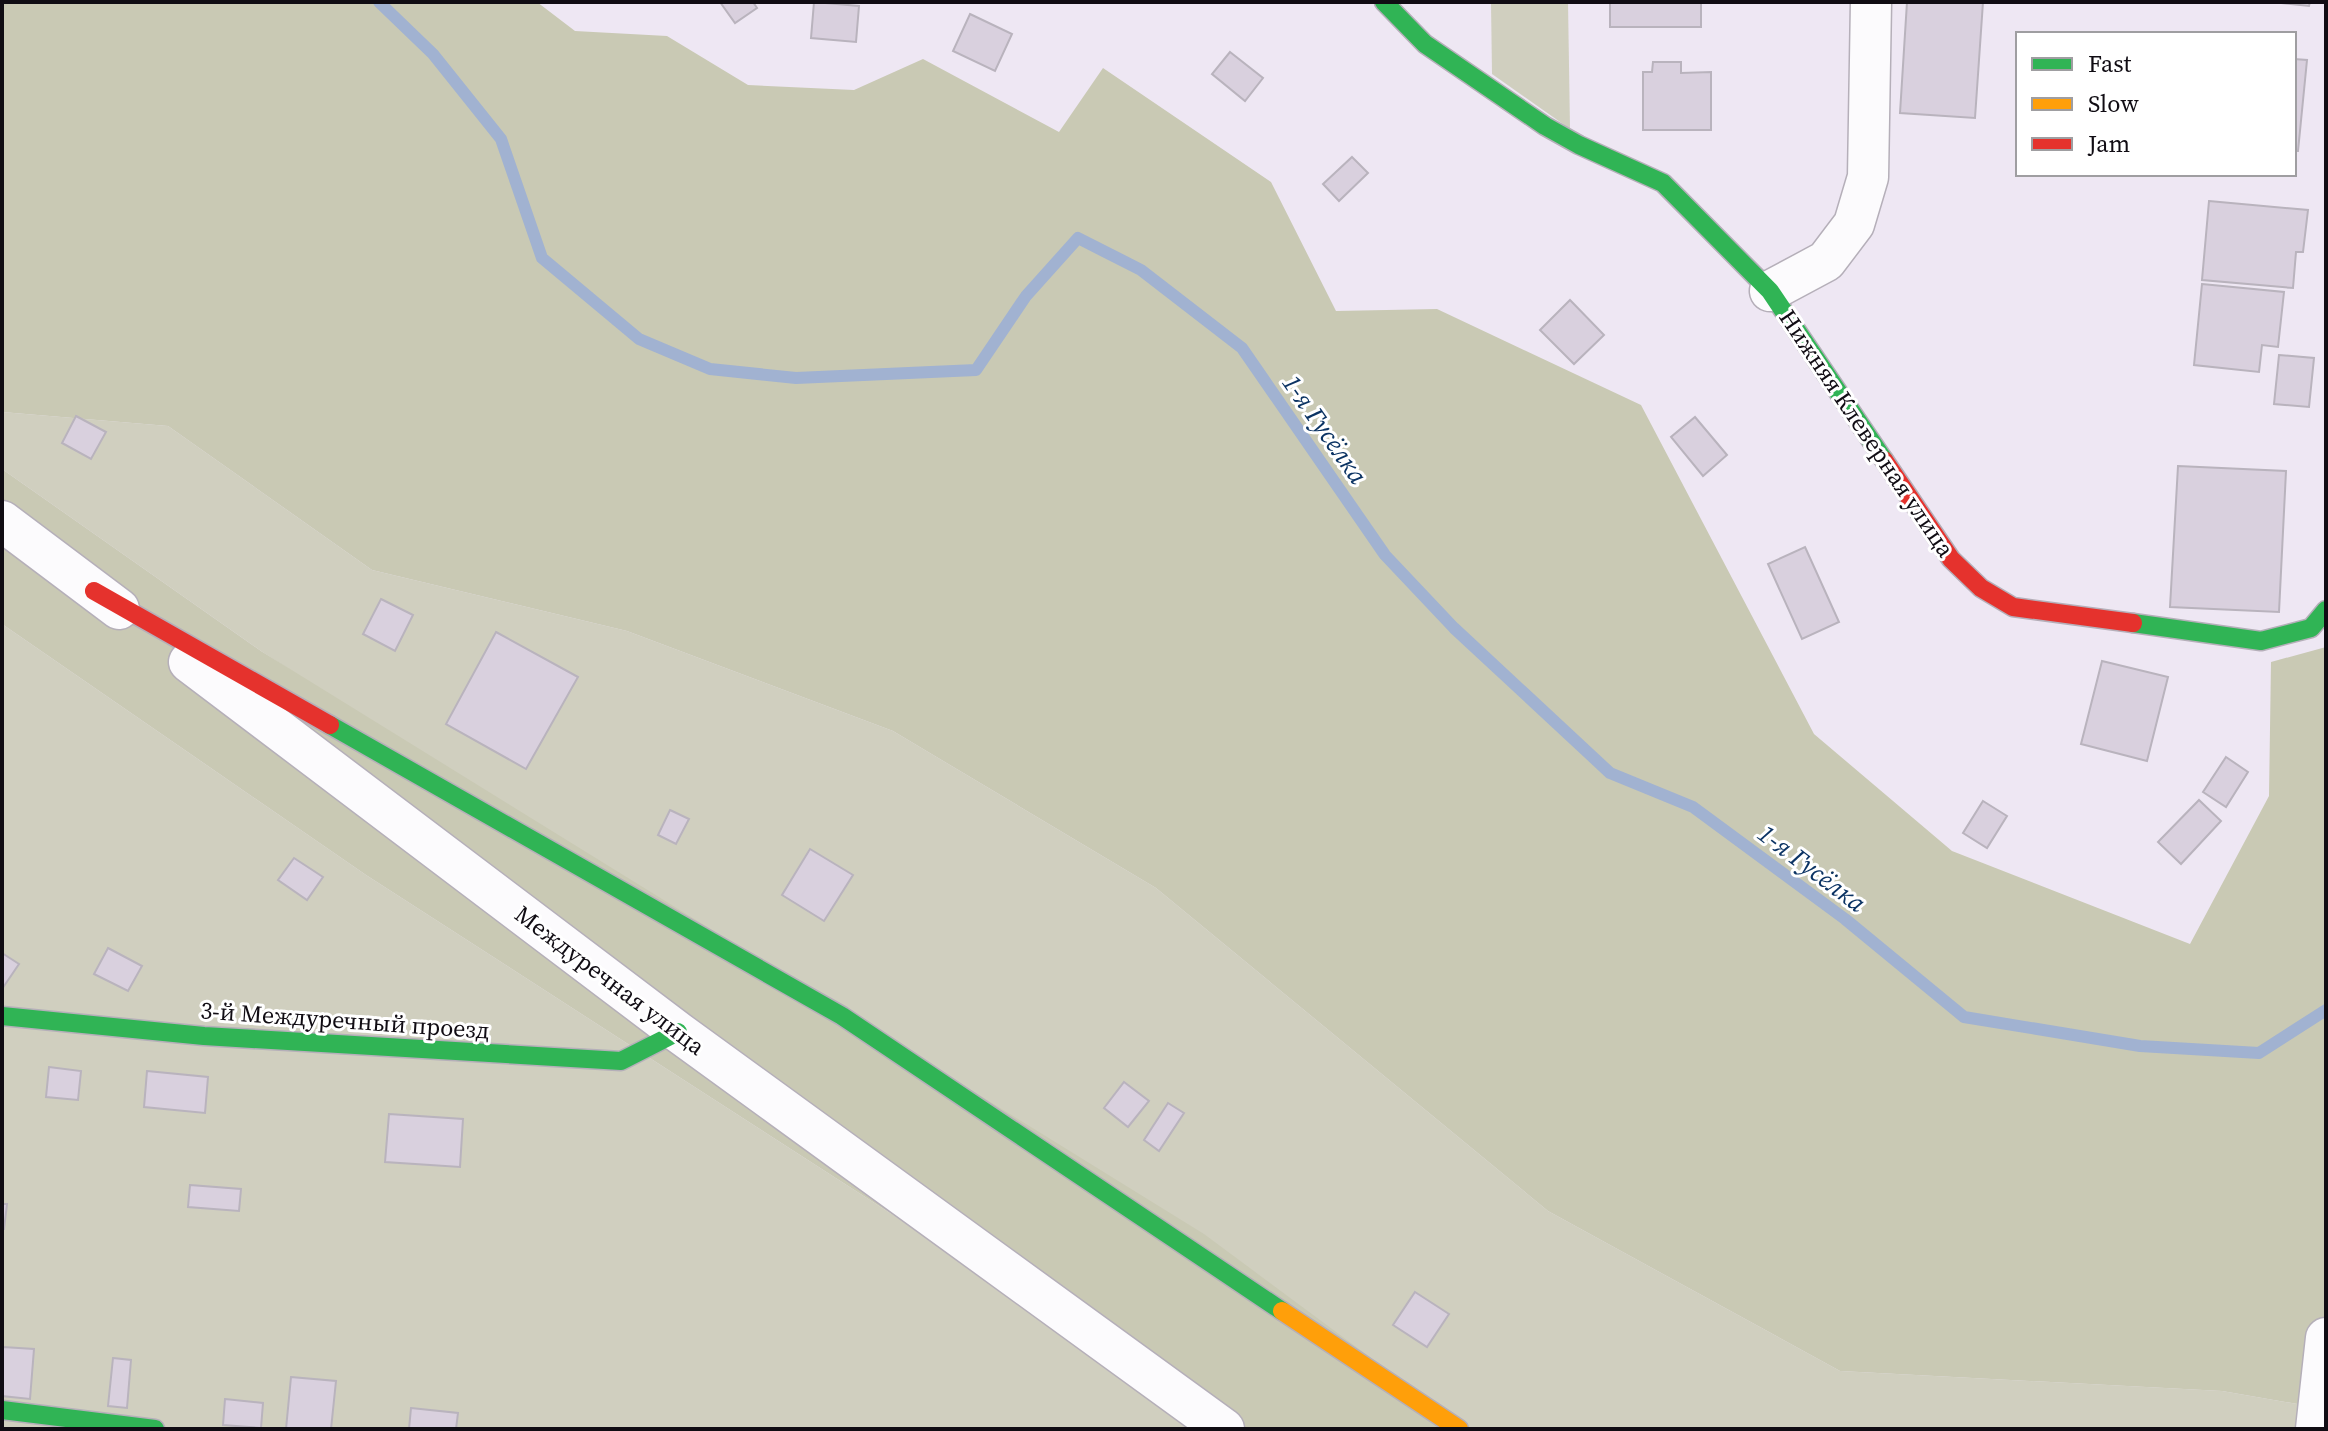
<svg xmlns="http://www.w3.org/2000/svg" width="2328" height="1431" viewBox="0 0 2328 1431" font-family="'Source Serif 4',serif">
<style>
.green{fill:#d0cfbf}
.forest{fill:#c9c9b4}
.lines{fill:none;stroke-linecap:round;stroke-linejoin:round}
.stream{stroke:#a1b2d1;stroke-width:12}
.building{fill:#d9d0de;stroke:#b9b3bd;stroke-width:2}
.street-casing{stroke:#b5afb9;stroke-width:43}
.fast-casing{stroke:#b5afb9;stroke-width:21}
.slow-casing{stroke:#b5afb9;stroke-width:21}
.jam-casing{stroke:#b5afb9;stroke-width:21}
.street{stroke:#fcfbfd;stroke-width:40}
.fast{stroke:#30b455;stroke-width:18}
.slow{stroke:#ff9f0a;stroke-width:18}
.jam{stroke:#e5322d;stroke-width:18}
.labels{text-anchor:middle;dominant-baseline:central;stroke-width:6;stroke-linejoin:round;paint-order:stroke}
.street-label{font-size:24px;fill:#100c13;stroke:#fff}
.water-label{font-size:26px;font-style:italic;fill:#0b3363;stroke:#fff}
</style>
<rect width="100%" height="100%" fill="#eee7f3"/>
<!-- green -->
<g class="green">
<path d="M1491,2h77l2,127 -78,-55z"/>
<path d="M2,412l166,14 204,144 255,61 266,100 263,157 392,323 292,160 382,20 104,18v20h-859l-1206,-778 -259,-182z"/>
<path d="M2,624l364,251 859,554h-1223z"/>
</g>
<!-- forest -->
<g class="forest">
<path d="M2,2h535l38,29 92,5 81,49 106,5 69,-31 136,73 44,-64 168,114 65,129 101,-2 204,96 173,329 138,117 238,93 79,-148 2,-134 55,-15v762l-104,-18 -382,-20 -292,-160 -392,-323 -263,-157 -266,-100 -255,-61 -204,-144 -166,-14z"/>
<path d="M2,469l259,182 943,583 263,195h-242l-859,-554 -364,-251z"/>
</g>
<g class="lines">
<!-- stream -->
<path class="stream" d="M379,2l54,52 68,85 41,119 97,81 71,30 86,9 180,-8 50,-74 52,-58 63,32 101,78 143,207 69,73 156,145 83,34 152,112 119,98 176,29 119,7 67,-43"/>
</g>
<!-- building -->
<g class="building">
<path d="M720,2h33l4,6 -22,15z"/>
<path d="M814,2l45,4 -3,36 -45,-4z"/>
<rect x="1610" y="2" width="91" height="25"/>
<path d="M1907,2h76l-8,116 -75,-5z"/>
<path d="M2272,2h38l-1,4z"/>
<path d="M970,14l42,20 -17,37 -42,-20z"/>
<path d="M1230,52l33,26 -18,23 -33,-27z"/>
<path d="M2294,59l13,1 -9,91h-4z"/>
<path d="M1653,62h28v11l30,-1v58h-68v-58h9z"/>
<path d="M1352,157l16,16 -29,28 -16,-17z"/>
<path d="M2209,201l99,9 -5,42h-7l-3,36 -91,-8z"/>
<path d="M2202,284l82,8 -6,55 -16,-2 -3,27 -65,-7z"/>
<path d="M1570,300l34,35 -30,29 -34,-34z"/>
<path d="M2279,355l35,3 -5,49 -35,-3z"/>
<path d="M76,416l30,16 -15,27 -29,-16z"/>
<path d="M1695,417l32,38 -24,21 -32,-39z"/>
<path d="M2178,466l108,5 -7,141 -109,-5z"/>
<path d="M1805,547l34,75 -37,17 -34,-75z"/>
<path d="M381,599l32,16 -18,36 -32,-17z"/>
<path d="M496,632l82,45 -52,92 -80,-45z"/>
<path d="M2102,661l66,16 -21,84 -66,-17z"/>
<path d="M2226,757l22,15 -22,35 -23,-15z"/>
<path d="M2199,800l22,21 -40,43 -23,-22z"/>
<path d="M1983,801l24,15 -20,32 -24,-15z"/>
<path d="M670,810l19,9 -13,25 -18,-9z"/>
<path d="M810,849l43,26 -29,46 -42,-26z"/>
<path d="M294,858l29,19 -16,23 -29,-20z"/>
<path d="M108,948l34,18 -14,25 -34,-17z"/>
<path d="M2,953l17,11 -17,25z"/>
<path d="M49,1067l32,4 -3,29 -32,-3z"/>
<path d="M147,1071l61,6 -3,36 -61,-6z"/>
<path d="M1124,1082l25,19 -21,26 -24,-19z"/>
<path d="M1168,1103l16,10 -25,38 -15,-11z"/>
<path d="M389,1114l74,5 -3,48 -75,-5z"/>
<path d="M190,1185l51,4 -2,22 -51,-4z"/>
<path d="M2,1204h5l-3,25h-2z"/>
<path d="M1415,1292l34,22 -22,33 -34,-22z"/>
<path d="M3,1347l31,2 -4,50 -28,-3z"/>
<path d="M113,1358l18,2 -4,48 -19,-2z"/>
<path d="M291,1377l45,4 -5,48h-45z"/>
<path d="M225,1399l38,4 -2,25 -38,-3z"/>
<path d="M411,1408l47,5 -2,16h-47z"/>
</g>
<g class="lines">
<!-- street casing -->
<g class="street-casing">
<g id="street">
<path d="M1770,291l56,-30 28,-37 14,-47 3,-175"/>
<path d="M2,521l117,88"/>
<path d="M189,662l489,370 546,397"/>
<path d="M2316,1429l10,-91"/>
</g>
</g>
<!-- fast casing -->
<g class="fast-casing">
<g id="fast">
<path d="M1384,2l41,42 120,82 34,19 84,38 107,108 114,169"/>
<path d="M2133,623l128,18 50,-13 15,-18"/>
<path d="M330,725l512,291 440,295"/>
<path d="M2,1016l202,20 417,25 57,-29"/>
<path d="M2,1410l153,19"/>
</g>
</g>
<!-- slow casing -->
<g class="slow-casing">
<path id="slow" d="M1282,1311l177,118"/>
</g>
<!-- jam casing -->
<g class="jam-casing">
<g id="jam">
<path d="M1884,460l67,99 30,29 32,19 120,16"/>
<path d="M94,591l236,134"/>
</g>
</g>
<!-- street -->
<use href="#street" class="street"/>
<!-- fast -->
<use href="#fast" class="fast"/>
<!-- slow -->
<use href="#slow" class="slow"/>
<!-- jam -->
<use href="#jam" class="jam"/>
</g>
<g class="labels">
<!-- street labels -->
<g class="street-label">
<text transform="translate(1867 433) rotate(56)">Нижняя Клеверная улица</text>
<text transform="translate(610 980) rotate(37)">Междуречная улица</text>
<text transform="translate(345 1020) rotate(4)">3-й Междуречный проезд</text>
</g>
<!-- water labels -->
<g class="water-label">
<text transform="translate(1325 429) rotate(55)">1-я Гусёлка</text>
<text transform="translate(1812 868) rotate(37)">1-я Гусёлка</text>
</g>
</g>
<!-- border -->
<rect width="2328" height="1431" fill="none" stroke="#100c13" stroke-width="8"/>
<!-- legend -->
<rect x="2016" y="32" width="280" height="144" fill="#ffffff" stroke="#9f9ea1" stroke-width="2"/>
<rect x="2032" y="58" width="40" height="12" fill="#30b455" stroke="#9f9ea1" stroke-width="2"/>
<text x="2088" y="72" font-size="24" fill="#100c13">Fast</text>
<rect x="2032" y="98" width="40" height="12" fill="#ff9f0a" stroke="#9f9ea1" stroke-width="2"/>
<text x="2088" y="112" font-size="24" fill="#100c13">Slow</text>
<rect x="2032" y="138" width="40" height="12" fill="#e5322d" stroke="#9f9ea1" stroke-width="2"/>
<text x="2088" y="152" font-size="24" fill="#100c13">Jam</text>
</svg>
